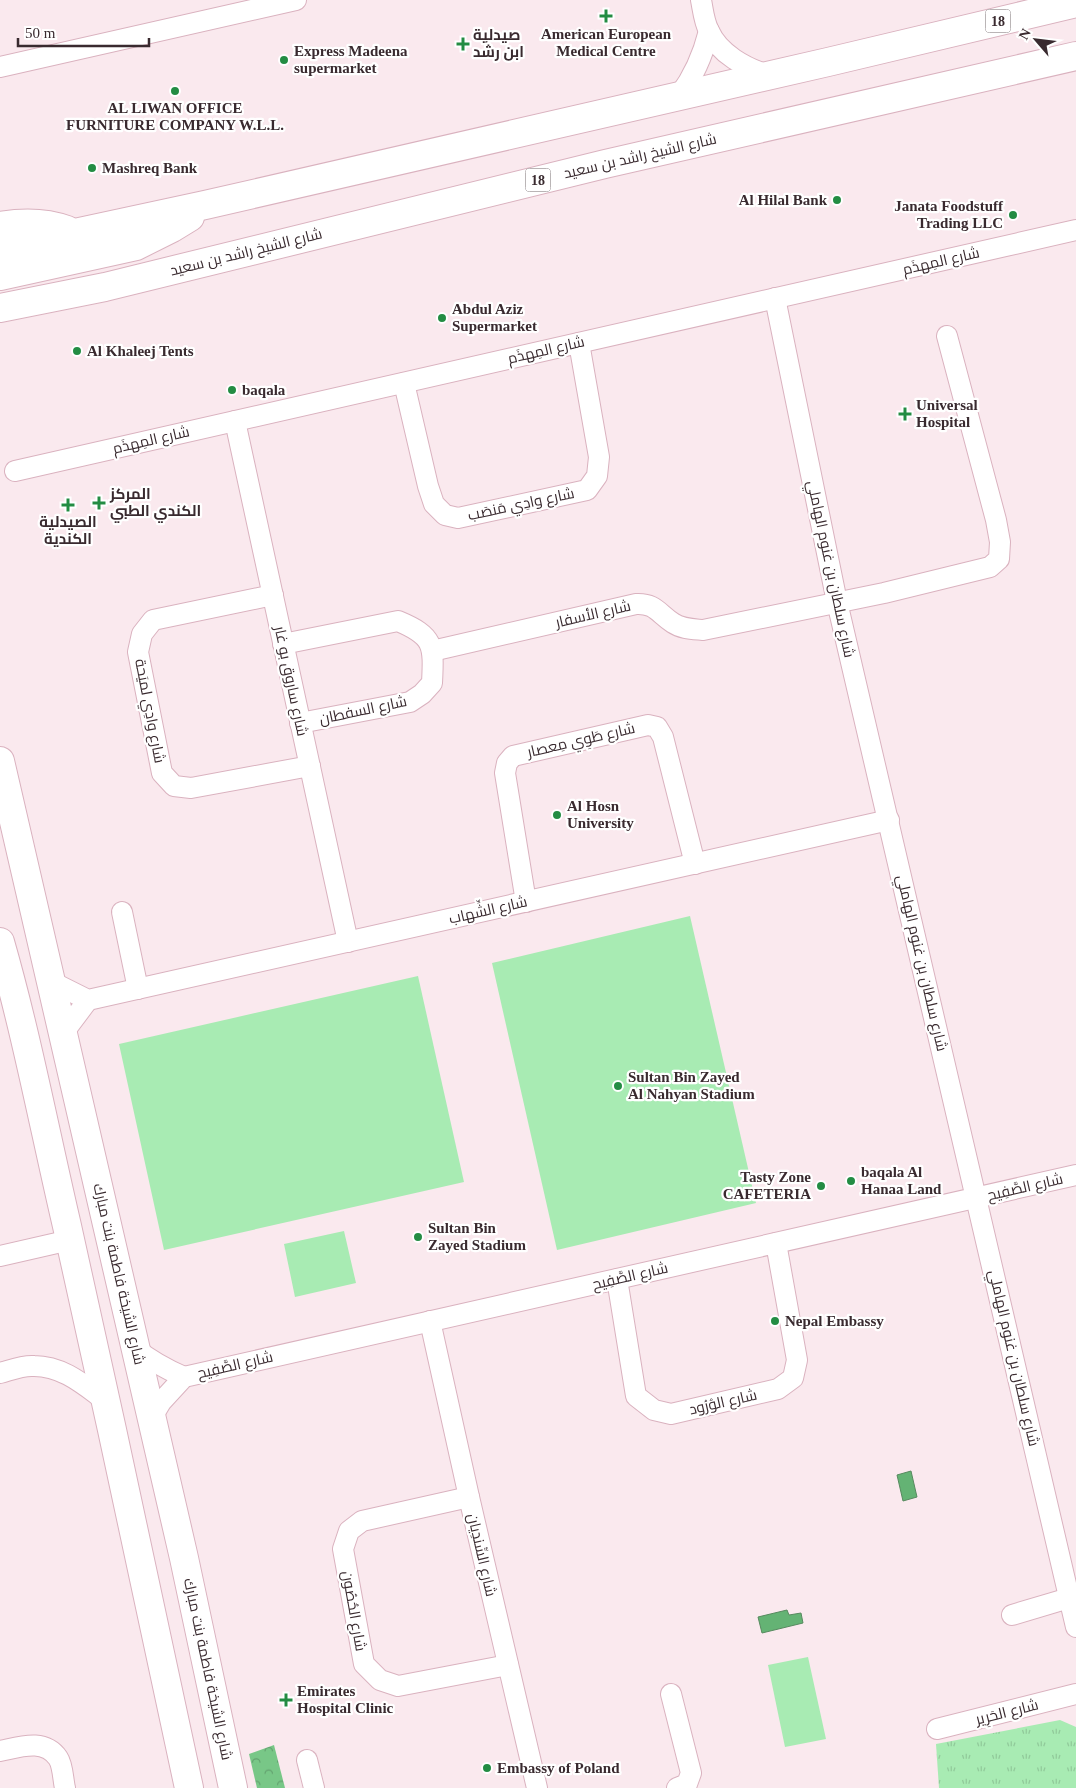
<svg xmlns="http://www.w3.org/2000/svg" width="1076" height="1788" viewBox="0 0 1076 1788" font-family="'Times New Roman',Cairo,serif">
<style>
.green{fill:#a8ebb3}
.forest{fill:url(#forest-crowns)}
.park{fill:url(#park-tufts)}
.water{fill:#64b374;stroke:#578a5f}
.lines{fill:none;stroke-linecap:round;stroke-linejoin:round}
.minor-casing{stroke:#dab2bf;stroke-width:22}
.secondary-casing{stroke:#dab2bf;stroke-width:30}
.primary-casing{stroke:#dab2bf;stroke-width:30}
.minor{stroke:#fff;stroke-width:20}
.secondary{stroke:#fff;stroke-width:28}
.primary{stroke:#fff;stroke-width:28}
.poi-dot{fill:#238c43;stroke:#fff;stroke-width:2}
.labels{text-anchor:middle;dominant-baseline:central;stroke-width:4.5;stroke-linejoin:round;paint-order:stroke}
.shield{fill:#fff;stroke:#746a6d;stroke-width:1}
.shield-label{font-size:14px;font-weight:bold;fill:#392a2f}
.poi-label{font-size:15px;font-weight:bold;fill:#392a2f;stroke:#fff;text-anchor:start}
.street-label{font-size:15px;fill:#392a2f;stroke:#fff}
</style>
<defs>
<pattern id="forest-crowns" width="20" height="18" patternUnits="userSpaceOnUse" patternTransform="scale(1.25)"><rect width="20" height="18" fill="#78c787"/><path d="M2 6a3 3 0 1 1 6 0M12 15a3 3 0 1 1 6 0" fill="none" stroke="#63a26f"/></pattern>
<pattern id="park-tufts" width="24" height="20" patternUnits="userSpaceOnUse" patternTransform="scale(1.25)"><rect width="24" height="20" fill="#a8ebb3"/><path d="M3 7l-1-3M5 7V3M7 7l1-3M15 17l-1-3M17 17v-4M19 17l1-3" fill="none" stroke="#91ca9a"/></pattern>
</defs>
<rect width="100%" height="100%" fill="#fae9ee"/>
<!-- green -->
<g class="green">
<path d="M690,916l66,287 -199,47 -65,-287z"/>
<path d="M418,976l46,206 -300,68 -45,-206z"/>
<path d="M344,1231l12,52 -61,14 -11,-53z"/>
<path d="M808,1657l18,82 -41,8 -17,-82z"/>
</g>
<!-- forest -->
<path class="forest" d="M274,1745l11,43h-28l-8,-34z"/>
<!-- park -->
<path class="park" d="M1060,1720l16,7v61h-137l-3,-44z"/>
<!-- water -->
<g class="water">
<path d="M911,1471l6,26 -14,4 -6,-26z"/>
<path d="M787,1610l2,5 12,-2 2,10 -41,10 -4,-16z"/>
</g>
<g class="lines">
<!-- minor casing -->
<g class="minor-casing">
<g id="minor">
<path d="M701,0c2,10 3,22 8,31 10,23 37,37 59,44"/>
<path d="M0,67l296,-67"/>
<path d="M679,96c15,-20 24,-41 30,-65"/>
<path d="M775,298l62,304 239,1025"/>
<path d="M404,383l24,103 6,18 11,11 13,3 129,-28 10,-14 2,-19 -20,-114"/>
<path d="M235,421l113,521"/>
<path d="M15,471l1061,-241"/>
<path d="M273,595l-120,25 -11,14 -4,18 24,121 12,13 17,2 119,-22"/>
<path d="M283,644l115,-23c36,15 36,24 34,62l-10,11 -12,8 -110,21"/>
<path d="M432,651l204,-47c19,-1 22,9 37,19 9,6 19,6 30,7l181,-37 106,-26 9,-8 1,-17 -4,-22 -49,-184"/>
<path d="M526,902l-21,-129 2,-10 6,-7 135,-31 9,2 6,10 32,127"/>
<path d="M122,912l16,77"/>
<path d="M52,982l36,18 801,-180"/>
<path d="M64,1032l24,-32"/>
<path d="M0,1256l70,-16"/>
<path d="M617,1279l19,117 18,14 17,4 107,-25 15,-11 4,-18 -21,-117"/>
<path d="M430,1321l39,176 68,291"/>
<path d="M136,1349c15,12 30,20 48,28"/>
<path d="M0,1373c11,-3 23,-8 34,-7 29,0 50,19 72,35"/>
<path d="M152,1417l9,-15 23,-25 892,-202"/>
<path d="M469,1497l-107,24 -13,10 -6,18 21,115 16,16 18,6 110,-21"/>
<path d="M1012,1615l57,-17"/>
<path d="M671,1694l20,79 -4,11 -10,4"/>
<path d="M937,1729l139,-35"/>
<path d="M0,1751c20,-4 44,-13 58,7 5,7 5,22 7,30"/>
<path d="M307,1760l7,28"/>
</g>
</g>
<!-- secondary casing -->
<g class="secondary-casing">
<g id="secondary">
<path d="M0,761l184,797 49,230"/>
<path d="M0,942c27,94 45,190 67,284 42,187 82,375 122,562"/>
</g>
</g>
<!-- primary casing -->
<g class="primary-casing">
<g id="primary">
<path d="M0,226c23,-4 45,-4 67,4"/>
<path d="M0,249l205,-44 623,-143 248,-59"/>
<path d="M0,276l136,-30 36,-18 18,-11"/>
<path d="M0,308l105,-21 500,-123 471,-108"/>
</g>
</g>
<!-- minor -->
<use href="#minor" class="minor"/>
<!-- secondary -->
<use href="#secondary" class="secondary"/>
<!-- primary -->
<use href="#primary" class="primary"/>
</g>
<!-- markers -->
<g class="poi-dot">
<path d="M603.5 8.5h5v5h5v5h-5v5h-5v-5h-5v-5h5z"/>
<path d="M460.5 36.5h5v5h5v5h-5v5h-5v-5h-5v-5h5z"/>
<circle cx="284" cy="60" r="5"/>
<circle cx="175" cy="91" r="5"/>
<circle cx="92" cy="168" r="5"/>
<circle cx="837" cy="200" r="5"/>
<circle cx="1013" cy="215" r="5"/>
<circle cx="442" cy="318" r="5"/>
<circle cx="77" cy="351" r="5"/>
<circle cx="232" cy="390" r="5"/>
<path d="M902.5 406.5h5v5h5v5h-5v5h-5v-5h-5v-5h5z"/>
<path d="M96.5 495.5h5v5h5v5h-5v5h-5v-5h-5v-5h5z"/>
<path d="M65.5 497.5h5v5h5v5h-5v5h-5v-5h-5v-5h5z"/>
<circle cx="557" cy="815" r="5"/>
<circle cx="618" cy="1086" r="5"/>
<circle cx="851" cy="1181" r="5"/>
<circle cx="821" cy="1186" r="5"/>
<circle cx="418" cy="1237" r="5"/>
<circle cx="775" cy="1321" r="5"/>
<path d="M283.5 1692.5h5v5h5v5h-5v5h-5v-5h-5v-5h5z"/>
<circle cx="487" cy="1768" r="5"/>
</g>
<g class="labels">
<!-- shield labels -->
<g class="shield">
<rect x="985.5" y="9.5" width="25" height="23" rx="4"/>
<rect x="525.5" y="168.5" width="25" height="23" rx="4"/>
</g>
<g class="shield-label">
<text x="998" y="21">18</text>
<text x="538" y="180">18</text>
</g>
<!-- poi labels -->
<g class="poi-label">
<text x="606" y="34" text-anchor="middle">American European<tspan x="606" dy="17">Medical Centre</tspan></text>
<text x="473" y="35">صيدلية<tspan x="473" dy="17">ابن رشد</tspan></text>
<text x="294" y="51">Express Madeena<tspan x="294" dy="17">supermarket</tspan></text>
<text x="175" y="108" text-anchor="middle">AL LIWAN OFFICE<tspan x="175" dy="17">FURNITURE COMPANY W.L.L.</tspan></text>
<text x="102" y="168">Mashreq Bank</text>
<text x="827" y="200" text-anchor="end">Al Hilal Bank</text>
<text x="1003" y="206" text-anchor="end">Janata Foodstuff<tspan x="1003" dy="17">Trading LLC</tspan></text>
<text x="452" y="309">Abdul Aziz<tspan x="452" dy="17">Supermarket</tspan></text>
<text x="87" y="351">Al Khaleej Tents</text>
<text x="242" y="390">baqala</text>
<text x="916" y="405">Universal<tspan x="916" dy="17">Hospital</tspan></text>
<text x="110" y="494">المركز<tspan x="110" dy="17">الكندي الطبي</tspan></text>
<text x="68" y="522" text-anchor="middle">الصيدلية<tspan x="68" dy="17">الكندية</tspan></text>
<text x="567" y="806">Al Hosn<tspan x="567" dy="17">University</tspan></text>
<text x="628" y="1077">Sultan Bin Zayed<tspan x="628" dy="17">Al Nahyan Stadium</tspan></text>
<text x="861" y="1172">baqala Al<tspan x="861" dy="17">Hanaa Land</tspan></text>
<text x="811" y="1177" text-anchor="end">Tasty Zone<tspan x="811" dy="17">CAFETERIA</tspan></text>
<text x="428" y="1228">Sultan Bin<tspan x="428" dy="17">Zayed Stadium</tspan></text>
<text x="785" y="1321">Nepal Embassy</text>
<text x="297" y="1691">Emirates<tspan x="297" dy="17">Hospital Clinic</tspan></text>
<text x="497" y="1768">Embassy of Poland</text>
</g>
<!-- street labels -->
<g class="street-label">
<text transform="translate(640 156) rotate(-13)">شارع الشيخ راشد بن سعيد</text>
<text transform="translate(246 252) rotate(-14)">شارع الشيخ راشد بن سعيد</text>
<text transform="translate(941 261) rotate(-13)">شارع المِهذَم</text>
<text transform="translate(546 350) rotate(-13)">شارع المِهذَم</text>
<text transform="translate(151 440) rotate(-13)">شارع المِهذَم</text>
<text transform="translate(521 504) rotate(-12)">شارع وادِي مَنصَب</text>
<text transform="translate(831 569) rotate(78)">شارع سلطان بن غنوم الهاملي</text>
<text transform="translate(593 614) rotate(-13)">شارع الأسفار</text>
<text transform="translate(291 681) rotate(78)">شارع ساروق بو غار</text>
<text transform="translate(363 710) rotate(-12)">شارع السفطان</text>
<text transform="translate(150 711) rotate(79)">شارع وادِي لميَحة</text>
<text transform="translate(581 740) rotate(-13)">شارع طَوِي مِعصار</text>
<text transform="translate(488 910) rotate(-13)">شارع الشِّهاب</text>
<text transform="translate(922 963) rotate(77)">شارع سلطان بن غنوم الهاملي</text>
<text transform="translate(1025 1187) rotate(-13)">شارع الصَّفِيح</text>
<text transform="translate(119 1274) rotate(77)">شارع الشيخة فاطمة بنت مبارك</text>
<text transform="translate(630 1276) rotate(-13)">شارع الصَّفِيح</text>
<text transform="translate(1014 1358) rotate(77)">شارع سلطان بن غنوم الهاملي</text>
<text transform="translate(235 1365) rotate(-13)">شارع الصَّفِيح</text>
<text transform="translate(723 1402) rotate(-13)">شارع الوُرُود</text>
<text transform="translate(482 1555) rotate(77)">شارع السِّندِيان</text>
<text transform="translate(354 1611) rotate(80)">شارع الحُصُون</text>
<text transform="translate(208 1669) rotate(78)">شارع الشيخة فاطمة بنت مبارك</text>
<text transform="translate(1007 1712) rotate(-14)">شارع الحَرِير</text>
</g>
</g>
<!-- north arrow -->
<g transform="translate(1036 40) rotate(298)" stroke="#ffffff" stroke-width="4" paint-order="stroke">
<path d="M0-4L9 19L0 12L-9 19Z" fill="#392a2f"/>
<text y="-8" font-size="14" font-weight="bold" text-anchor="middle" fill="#392a2f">N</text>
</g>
<!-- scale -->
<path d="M18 38v8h131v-8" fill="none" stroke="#392a2f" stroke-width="2.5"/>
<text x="25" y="38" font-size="15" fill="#392a2f" stroke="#ffffff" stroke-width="4" paint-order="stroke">50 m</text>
</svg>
